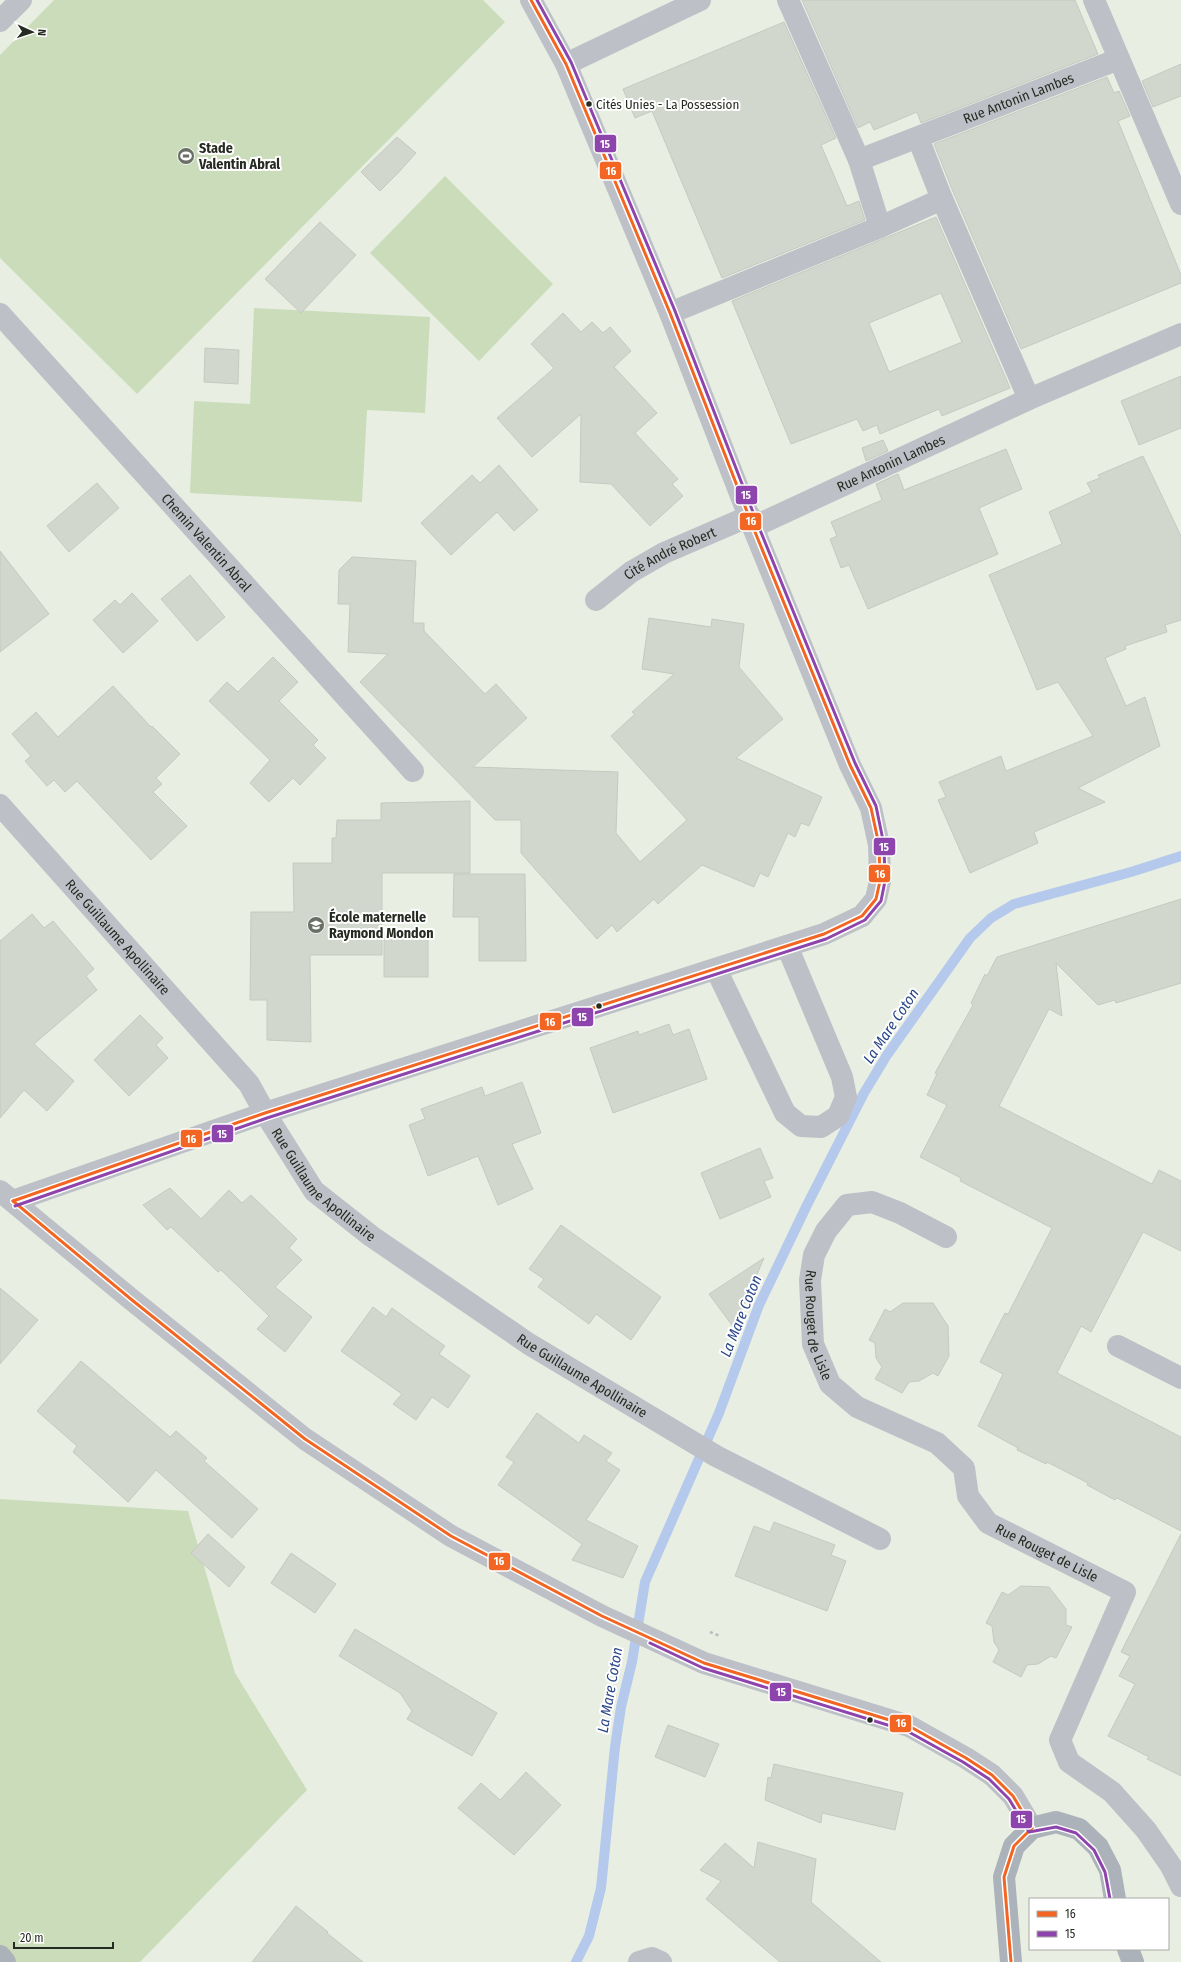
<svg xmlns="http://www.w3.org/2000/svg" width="1181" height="1962" viewBox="0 0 1181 1962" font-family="'Fira Sans Condensed',sans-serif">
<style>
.green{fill:#cadcb9}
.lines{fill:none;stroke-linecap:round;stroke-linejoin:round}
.stream{stroke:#b4c9ec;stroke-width:10}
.building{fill:#d1d7cd;stroke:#c5cac0;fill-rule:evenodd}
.path{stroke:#b8bcbc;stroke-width:2.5;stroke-dasharray:3 3;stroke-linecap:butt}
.minor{stroke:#bdc1c7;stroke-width:22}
.major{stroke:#acb2b9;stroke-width:22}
.bus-1-casing{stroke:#fff;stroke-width:6}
.bus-2-casing{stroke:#fff;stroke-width:6}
.bus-1{stroke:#f26522;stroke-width:3}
.bus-2{stroke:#8e44ad;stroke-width:3}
.bus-dot{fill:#262b22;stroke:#fff;stroke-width:1.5}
.labels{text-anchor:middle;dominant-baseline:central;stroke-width:4;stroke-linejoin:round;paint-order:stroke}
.bus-label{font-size:13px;fill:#262b22;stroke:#fff;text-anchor:start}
.street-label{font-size:14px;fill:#262b22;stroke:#fff}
.poi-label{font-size:14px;font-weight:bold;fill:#262b22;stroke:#fff;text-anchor:start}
.water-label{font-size:15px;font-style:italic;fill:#2a4788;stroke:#fff}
.line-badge{stroke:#fff;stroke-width:1.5}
.badge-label{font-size:11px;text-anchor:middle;font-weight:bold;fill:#fff}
</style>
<rect width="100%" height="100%" fill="#e8efe2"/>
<!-- green -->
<g class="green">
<path d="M54,0h429l22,22 -368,372 -137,-136v-203z"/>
<path d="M445,176l108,108 -74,77 -109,-108z"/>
<path d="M254,308l176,9 -5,96 -58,-3 -5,92 -172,-9 4,-92 56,3z"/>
<path d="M0,1499l188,12 47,162 72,117 -167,172h-140z"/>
</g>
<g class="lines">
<!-- stream -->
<path class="stream" d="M576,1962l13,-26 12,-48 14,-141 6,-40 11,-45 13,-80 74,-169 40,-108 48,-100 57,-112 23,-38 83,-117 21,-20 23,-14 117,-32 50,-16"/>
</g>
<!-- building -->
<g class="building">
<path d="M802,0h273l23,54 -177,69 -4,-11 -43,18 -4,-8 -12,6z"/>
<path d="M784,22l52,116 -15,7 26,61 12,-5 6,19 -143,58 -70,-167 -17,7 -12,-29z"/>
<path d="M1181,64v32l-28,11 -11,-26z"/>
<path d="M1107,77l7,16 5,-2 11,25 -12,5 63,154v8l-160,66 -67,-155 -20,-50z"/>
<path d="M397,137l19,16 -17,19 -19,19 -19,-19z"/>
<path d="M936,217l74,171 -68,28 -3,-7 -59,25 -3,-9 -14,6 -6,-12 -66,25 -59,-143zM941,293l21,49 -73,30 -20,-49z"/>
<path d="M320,222l36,33 -55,58 -36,-34z"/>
<path d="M563,313l18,19 11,-10 11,11 7,-6 21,24 -17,16 43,46 -22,20 43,46 -6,5 11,12 -33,30 -39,-42 -31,-2 1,-68 -49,43 -35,-39 57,-50 -23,-24z"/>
<path d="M205,348l34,2 -1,34 -34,-2z"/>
<path d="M1181,376v52l-42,17 -18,-44z"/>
<path d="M883,440l5,11 -22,10 -4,-13z"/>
<path d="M1006,449l16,40 -43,19 19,46 -130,55 -19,-44 -8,3 -11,-29 7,-3 -6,-14 51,-22 -6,-16 22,-10 6,16z"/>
<path d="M1143,456l38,80v84l-16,5 2,7 -42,14 1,3 -21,9 21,48 19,-9 15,49 -82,42 27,14 -71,30 4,11 -68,30 -32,-73 8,-3 -7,-15 62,-26 5,15 87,-35 -35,-54 -21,8 -48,-115 73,-31 -13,-32 43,-20 -5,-9 13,-5 -2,-3z"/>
<path d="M499,465l39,45 -24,21 -17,-19 -46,43 -30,-32 51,-48 8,8z"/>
<path d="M97,483l22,25 -50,44 -22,-26z"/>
<path d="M0,551l49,63 -49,38z"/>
<path d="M352,557l64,4 -3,62h11v8l61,63 11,-10 31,34 -54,49 145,5 -2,61 24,29 47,-42 -76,-84 24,-22 -3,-2 42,-38 -32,-5 7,-51 62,9 1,-8 32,5 -5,43 44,52 -47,39 86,39 -13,29 -8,-3 -6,14 -7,-4 -20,44 -8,-4 -6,14 -52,-22 -44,39 -4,-5 -37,33 -5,-7 -15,14 -76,-86v-33h-26l-135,-138 28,-28 -40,-2 2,-48h-12l1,-34z"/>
<path d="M190,575l35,42 -28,24 -36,-42z"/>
<path d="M132,593l26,28 -35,32 -30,-33 22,-20 5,5z"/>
<path d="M273,657l25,25 -19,19 39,39 -5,5 13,13 -26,27 -7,-7 -24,24 -19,-19 20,-23 -61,-59 18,-19 11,10z"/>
<path d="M113,686l38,41 1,-1 28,28 -24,24 6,6 -9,8 34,34 -36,34 -74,-79 -12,11 -11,-12 -7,6 -22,-25 6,-5 -19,-22 24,-22 22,25z"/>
<path d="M470,801v72h-88v82h-72l1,87 -44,-2v-40h-17l1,-88h43l-1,-49h39v-25h4l1,-18h44v-17z"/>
<path d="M454,874h71l1,87h-47v-44h-26z"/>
<path d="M1181,899v84l-65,20 -1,-3 -17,5 -42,-42 6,53 -13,-7 -50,97 153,78 7,-14 22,11v70l-38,-19 -52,100 -10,-6 -24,47 124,64v94l-64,-33 -2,2 -28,-15 1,-2 -41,-21 -1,2 -29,-14 1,-2 -40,-22 25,-52 -23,-12 25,-49 3,1 44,-86 -92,-47 1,-3 -41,-21 27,-52 -20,-10 10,-21 -2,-1 38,-68 -2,-2 14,-29 2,2 10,-19z"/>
<path d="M32,914l12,14 9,-7 41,48 -8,7 11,14 -63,54 40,37 -27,30 -23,-21 -24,28v-177z"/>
<path d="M428,932v45h-44v-44z"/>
<path d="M140,1015l23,23 -7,7 12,13 -39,38 -35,-36z"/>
<path d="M669,1024l4,11 16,-6 18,50 -94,34 -23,-65 48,-17 1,4z"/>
<path d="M522,1082l19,51 -29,11 21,45 -35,16 -20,-49 -50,20 -19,-51 16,-6 -4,-10 61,-22 3,9z"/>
<path d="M760,1148l13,30 -9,3 7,16 -51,22 -19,-46z"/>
<path d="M170,1188l31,31 28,-29 13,13 9,-8 46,44 -8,9 13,12 -27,27 37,30 -27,35 -28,-23 12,-13 -48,-46 -3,2 -47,-45 -4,3 -24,-25z"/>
<path d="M561,1225l100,72 -30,43 -35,-26 -7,10 -51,-37 6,-8 -15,-10z"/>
<path d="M764,1258l-30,70 -25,-34z"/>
<path d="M0,1288l38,32 -38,44z"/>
<path d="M903,1303h30l15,23 1,30 -11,20 -5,-3 -14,8 -10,1 -7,11 -27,-14 7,-12 -6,-9 -1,-15 -6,-3 16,-31 5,3z"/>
<path d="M373,1307l13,10 6,-9 26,19 27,19 -6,8 31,22 -22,32 -16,-11 -16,23 -23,-16 9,-10 -61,-43z"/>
<path d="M81,1361l89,76 6,-6 31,27 -3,3 54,48 -26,29 -76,-68 -28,32 -55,-50 4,-6 -40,-35z"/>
<path d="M537,1413l42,30 5,-8 28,18 -6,8 14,9 -34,50 52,26 -15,32 -51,-18 10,-16 -84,-59 16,-23 -8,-5z"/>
<path d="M774,1522l61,23 -4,10 15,6 -19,50 -92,-35 19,-50 16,6z"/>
<path d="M208,1534l37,33 -16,20 -38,-34z"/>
<path d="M1181,1534v242l-34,-17 2,-2 -41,-21 27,-52 -16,-8 11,-20 -9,-4z"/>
<path d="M291,1553l45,31 -21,29 -44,-30z"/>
<path d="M1021,1586l28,1 17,22v16l6,2 -16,31 -5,-2 -13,8 -11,1 -6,12 -28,-15 6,-12 -5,-8 -2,-16 -6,-3 16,-31 6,3z"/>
<path d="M355,1629l142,84 -25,43 -65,-37 5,-8 -12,-18 -61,-37z"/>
<path d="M668,1725l51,19 -14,33 -50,-20z"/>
<path d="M774,1764l129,29 -8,37 -73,-17 -1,10 -56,-23 3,-23 3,1z"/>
<path d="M526,1772l35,33 -47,50 -56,-47 23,-25 19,17z"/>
<path d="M758,1842l58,17 -5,43 70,60h-101l-74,-63 15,-18 -21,-11 25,-27 29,25z"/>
<path d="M296,1906l32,26 -1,1 36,29h-111z"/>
</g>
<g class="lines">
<!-- path -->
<path class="path" d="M710,1632l10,4"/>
<!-- minor -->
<g class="minor">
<path d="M788,0l71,160 21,67"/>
<path d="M1094,0l87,204"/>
<path d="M0,21l21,-21"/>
<path d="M566,64l134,-64"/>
<path d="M918,138l24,61 87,200"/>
<path id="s1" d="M859,160l260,-101"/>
<path d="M670,313l210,-86 62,-28"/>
<path id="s2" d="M0,314l413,457"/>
<path id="s3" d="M753,527l276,-128 152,-65"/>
<path id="s4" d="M596,600l35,-28 33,-19 86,-37"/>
<path id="s5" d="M0,805l249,279 16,29 49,78 57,45 158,108 187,112 164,83"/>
<path d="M716,969l69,144 16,13 20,1 17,-11 8,-19 -4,-20 -55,-131"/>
<path d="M0,1191l132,109 173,139 146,97 151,80 102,47 205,63 57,32 26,17 21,21 19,32"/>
<path d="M13,1201l252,-88 559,-179 38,-18 14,-17 4,-18 -1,-36 -8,-37 -21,-43 -97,-238 -83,-214 -104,-249 -35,-64"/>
<path id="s6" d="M946,1237l-46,-24 -28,-11 -25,3 -21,26 -12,24 -4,25 3,64 17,40 27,23 80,36 27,25 4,28 20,27 137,69 -65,148 9,22 43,30 34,38 25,36 10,20"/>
<path d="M1118,1346l63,32"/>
<path d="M639,1962l13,-4 9,4"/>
</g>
<!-- major -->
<g class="major">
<path d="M1128,1949l5,13"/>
<path d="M0,1956l5,6"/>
<path d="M1011,1962l-7,-85 10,-31 18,-18 24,-6 23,7 19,18 12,23 5,29"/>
</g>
<!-- bus-1 casing -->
<g class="bus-1-casing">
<g id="bus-1">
<path d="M13,1201l252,-88 559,-179 38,-18 14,-17 4,-18 -1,-36 -8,-37 -21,-43 -97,-238 -83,-214 -104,-249 -35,-64"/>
<path d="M13,1201l119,99 173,139 146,97 151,80 102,47 205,63 57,32 26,17 21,21 19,32"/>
<path d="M1011,1962l-7,-85 10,-31 18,-18"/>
</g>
</g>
<!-- bus-2 casing -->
<g class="bus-2-casing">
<g id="bus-2">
<path d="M15,1206l252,-88 559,-179 39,-19 16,-19 4,-20 -1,-36 -8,-39 -21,-43 -97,-238 -83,-214 -104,-249 -34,-62"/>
<path d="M650,1643l53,25 204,63 56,31 26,17 20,20 20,33 27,-5 20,6 18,17 11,22 5,27"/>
</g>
</g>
<!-- bus-1 -->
<use href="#bus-1" class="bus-1"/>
<!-- bus-2 -->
<use href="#bus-2" class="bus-2"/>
</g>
<!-- icons -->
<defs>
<g id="stadium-disc" transform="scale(0.9)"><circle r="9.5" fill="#6a7065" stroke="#fff"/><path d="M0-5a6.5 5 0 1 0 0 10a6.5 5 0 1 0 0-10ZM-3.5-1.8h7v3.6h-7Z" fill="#fff"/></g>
<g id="school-disc" transform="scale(0.9)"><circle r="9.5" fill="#6a7065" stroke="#fff"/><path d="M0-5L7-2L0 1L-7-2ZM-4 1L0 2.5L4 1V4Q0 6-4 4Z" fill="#fff"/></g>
</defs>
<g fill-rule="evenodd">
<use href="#stadium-disc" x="186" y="156"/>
<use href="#school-disc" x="316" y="925"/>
</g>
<!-- markers -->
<g class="bus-dot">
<circle cx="589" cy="104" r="3.5"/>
<circle cx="599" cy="1006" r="3.5"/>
<circle cx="870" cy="1720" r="3.5"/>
</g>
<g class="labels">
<!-- bus labels -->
<g class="bus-label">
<text x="596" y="104">Cités Unies - La Possession</text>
</g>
<!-- street labels -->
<g class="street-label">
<text stroke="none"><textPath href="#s1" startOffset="171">Rue Antonin Lambes</textPath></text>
<text stroke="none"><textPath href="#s3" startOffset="152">Rue Antonin Lambes</textPath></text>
<text stroke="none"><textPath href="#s2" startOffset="308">Chemin Valentin Abral</textPath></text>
<text stroke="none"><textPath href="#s4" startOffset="88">Cité André Robert</textPath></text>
<text stroke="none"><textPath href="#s5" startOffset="177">Rue Guillaume Apollinaire</textPath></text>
<text stroke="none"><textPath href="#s5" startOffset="501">Rue Guillaume Apollinaire</textPath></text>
<text stroke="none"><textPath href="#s6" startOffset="239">Rue Rouget de Lisle</textPath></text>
<text stroke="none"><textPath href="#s5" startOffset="825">Rue Guillaume Apollinaire</textPath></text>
<text stroke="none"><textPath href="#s6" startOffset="588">Rue Rouget de Lisle</textPath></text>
</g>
<!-- poi labels -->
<g class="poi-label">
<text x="199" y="148">Stade<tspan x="199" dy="16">Valentin Abral</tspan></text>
<text x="329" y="917">École maternelle<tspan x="329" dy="16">Raymond Mondon</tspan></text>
</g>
<!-- water labels -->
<g class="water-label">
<text transform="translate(891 1026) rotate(-56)">La Mare Coton</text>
<text transform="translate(741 1316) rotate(-68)">La Mare Coton</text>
<text transform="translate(610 1690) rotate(-80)">La Mare Coton</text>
</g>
</g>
<g class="line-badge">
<rect x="594" y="134" width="23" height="19" rx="4" fill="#8e44ad"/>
<rect x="599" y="161" width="23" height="19" rx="4" fill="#f26522"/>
<rect x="735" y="485" width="23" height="20" rx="4" fill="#8e44ad"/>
<rect x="739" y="512" width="23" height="19" rx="4" fill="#f26522"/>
<rect x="873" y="837" width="23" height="19" rx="4" fill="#8e44ad"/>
<rect x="868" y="864" width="23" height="19" rx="4" fill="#f26522"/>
<rect x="571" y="1007" width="23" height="20" rx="4" fill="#8e44ad"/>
<rect x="539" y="1012" width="23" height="19" rx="4" fill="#f26522"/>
<rect x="211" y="1124" width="23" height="19" rx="4" fill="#8e44ad"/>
<rect x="180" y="1129" width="23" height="19" rx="4" fill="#f26522"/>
<rect x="488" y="1552" width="23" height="19" rx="4" fill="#f26522"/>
<rect x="769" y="1682" width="23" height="20" rx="4" fill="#8e44ad"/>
<rect x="889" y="1714" width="23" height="19" rx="4" fill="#f26522"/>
<rect x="1010" y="1810" width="23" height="19" rx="4" fill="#8e44ad"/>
</g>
<g class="badge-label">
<text x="605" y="148">15</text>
<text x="611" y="175">16</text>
<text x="746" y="499">15</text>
<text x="751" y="525">16</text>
<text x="884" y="851">15</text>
<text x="880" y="878">16</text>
<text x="582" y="1021">15</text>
<text x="550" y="1026">16</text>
<text x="222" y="1138">15</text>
<text x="191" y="1143">16</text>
<text x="499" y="1565">16</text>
<text x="781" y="1696">15</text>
<text x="901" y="1727">16</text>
<text x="1021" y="1823">15</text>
</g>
<!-- legend -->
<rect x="1029" y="1898" width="140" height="52" fill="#ffffff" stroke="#a8aaa7"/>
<rect x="1037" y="1911" width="20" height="6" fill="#f26522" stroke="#a8aaa7"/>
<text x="1065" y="1918" font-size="12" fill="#262b22">16</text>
<rect x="1037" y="1931" width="20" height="6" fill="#8e44ad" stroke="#a8aaa7"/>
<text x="1065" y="1938" font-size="12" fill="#262b22">15</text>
<!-- north arrow -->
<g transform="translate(32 32) rotate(93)" stroke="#ffffff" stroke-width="3" paint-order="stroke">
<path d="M0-3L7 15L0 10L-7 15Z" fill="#262b22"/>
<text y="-6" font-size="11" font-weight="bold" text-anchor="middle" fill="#262b22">N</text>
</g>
<!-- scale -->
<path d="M14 1942v6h99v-6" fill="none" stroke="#262b22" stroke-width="2"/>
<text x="20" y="1942" font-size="12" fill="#262b22" stroke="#ffffff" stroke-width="3" paint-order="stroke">20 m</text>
</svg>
